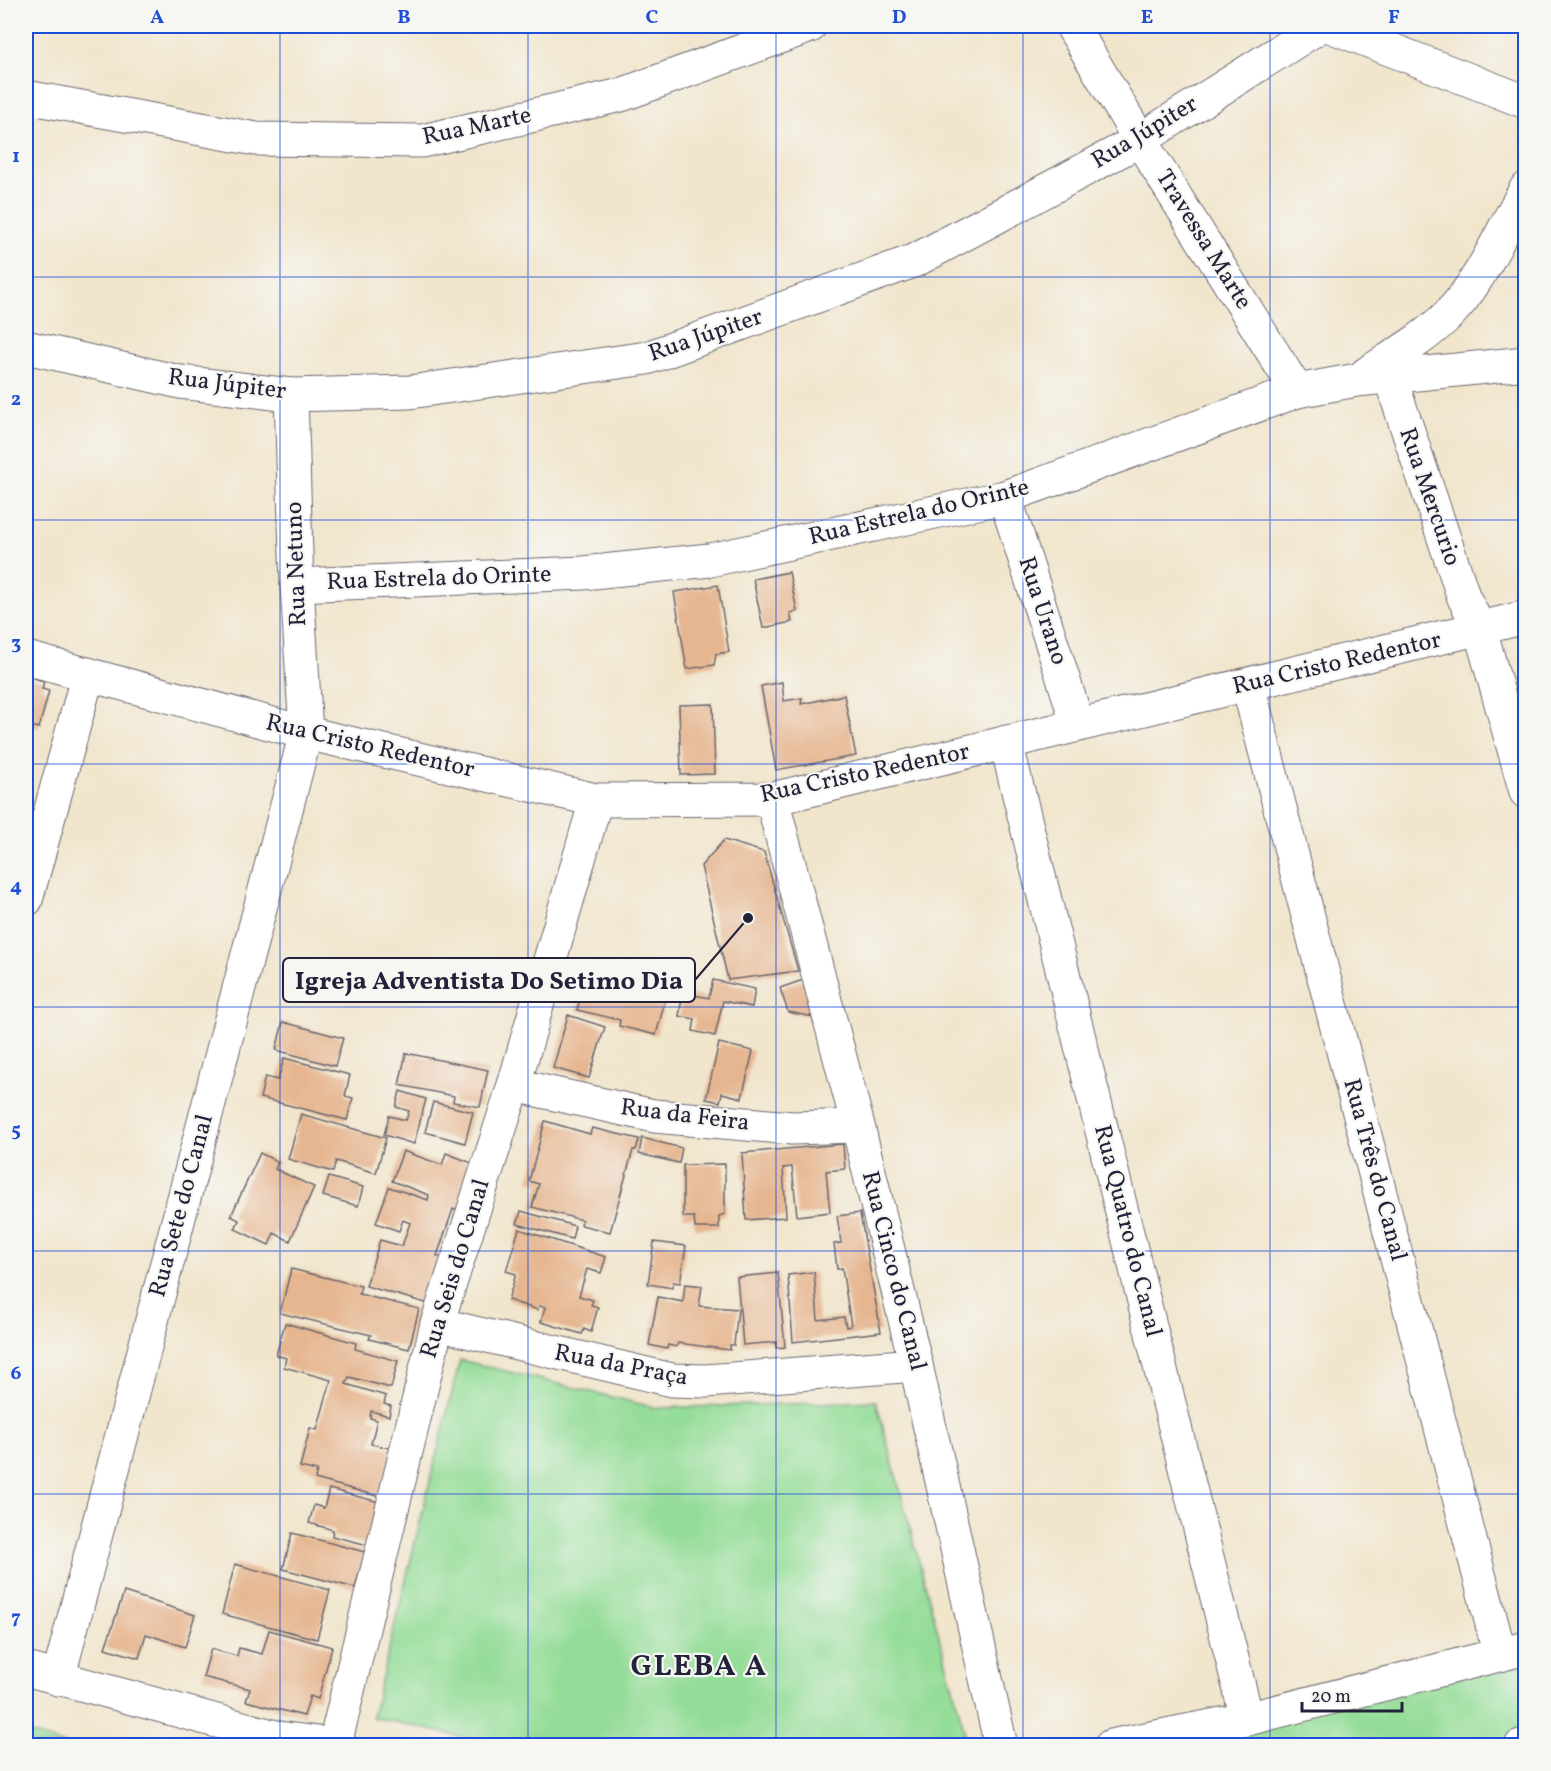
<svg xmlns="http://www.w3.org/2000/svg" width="1551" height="1771" viewBox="0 0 1551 1771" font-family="Vollkorn,serif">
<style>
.green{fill:#94dd98;stroke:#5b806a;stroke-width:1.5}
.building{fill:#e6b690}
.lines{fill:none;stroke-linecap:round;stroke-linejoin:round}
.street-casing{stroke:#6a666e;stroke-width:35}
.secondary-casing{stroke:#6a666e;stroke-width:35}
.street{stroke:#fff;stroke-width:33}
.secondary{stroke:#fff;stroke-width:33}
.grid{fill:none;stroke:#1d4ed8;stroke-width:1.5;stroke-opacity:0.55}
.labels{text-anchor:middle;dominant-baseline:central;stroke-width:4.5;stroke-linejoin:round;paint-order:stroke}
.street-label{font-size:24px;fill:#22223b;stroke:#f6f6f2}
.district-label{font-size:30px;font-weight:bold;letter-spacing:1.5px;fill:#22223b;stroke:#f6f6f2}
.leader{fill:none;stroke:#22223b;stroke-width:2}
.callout-dot{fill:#22223b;stroke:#f6f6f2;stroke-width:2}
.callout{fill:#f6f6f2;stroke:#22223b;stroke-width:2}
.callout-label{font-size:26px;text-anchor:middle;font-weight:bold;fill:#22223b}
.neatline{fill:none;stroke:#1d4ed8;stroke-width:2}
.grid-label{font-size:20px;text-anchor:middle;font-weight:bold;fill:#1d4ed8}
</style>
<rect width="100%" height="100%" fill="#f6f6f2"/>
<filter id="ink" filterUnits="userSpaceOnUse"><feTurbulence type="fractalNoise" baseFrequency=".0167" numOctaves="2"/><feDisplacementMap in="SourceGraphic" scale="12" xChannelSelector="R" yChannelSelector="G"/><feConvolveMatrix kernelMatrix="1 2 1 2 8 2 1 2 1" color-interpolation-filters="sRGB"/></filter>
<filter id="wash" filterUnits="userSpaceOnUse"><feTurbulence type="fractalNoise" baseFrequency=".008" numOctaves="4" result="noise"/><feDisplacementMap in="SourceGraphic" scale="24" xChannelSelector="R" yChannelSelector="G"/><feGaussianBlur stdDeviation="1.35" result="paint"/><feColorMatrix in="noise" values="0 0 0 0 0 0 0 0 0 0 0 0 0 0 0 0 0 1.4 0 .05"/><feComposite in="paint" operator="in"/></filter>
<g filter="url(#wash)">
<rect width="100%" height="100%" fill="#f1e5cc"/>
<!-- green -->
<g class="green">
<path d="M460,1360l197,48 219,-7 89,332 -41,13h-421l-131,-29z"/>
<path d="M1525,1661v83l-5,1 -403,1z"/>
<path d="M26,1732l40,13h-40z"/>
</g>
<g id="blocks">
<!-- building -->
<g class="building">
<path d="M789,572l8,39 -7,2 2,9 -29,6 -10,-49z"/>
<path d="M718,585l11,67 -13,2 -2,11 -27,4 -13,-77z"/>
<path d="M26,676l18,5 -2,8 7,2 -10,37 -13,-3z"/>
<path d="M782,682l2,19 18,-3 -1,6 43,-9 12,61 -80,14 -15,-84z"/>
<path d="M713,704l2,70 -34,1 -2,-70z"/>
<path d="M26,779l4,1 -4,15z"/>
<path d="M724,840l40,12 34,119 -70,9 -27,-114z"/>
<path d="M806,979l13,39 -31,-6 -8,-24z"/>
<path d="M713,980l42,9 -3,18 -29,-6 -8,35 -22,-5 2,-12 -16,-3 4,-23 26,5z"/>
<path d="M621,989l44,12 -9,34 -37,-9 1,-6 -43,-10 5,-20 37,9z"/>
<path d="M568,1015l37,12 -16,51 -36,-10z"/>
<path d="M283,1022l60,16 -8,28 -59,-16z"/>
<path d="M719,1043l34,8 -11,47 -20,-5 -2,9 -14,-3z"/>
<path d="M406,1053l82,17 -8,37 -27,-5 1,-6 -55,-11z"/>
<path d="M284,1058l66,17 -5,21 8,2 -6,22 -87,-22 5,-21 13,3z"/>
<path d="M400,1091l26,8 -12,45 -30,-9 5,-19 17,4 3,-9 -13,-4z"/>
<path d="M433,1102l40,10 -8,31 -40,-11z"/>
<path d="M301,1114l85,24 -10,35 -40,-12 -3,11 -45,-13z"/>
<path d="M545,1121l45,13 2,-6 47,11 -3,11h-3l-23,82 -29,-7 1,-5 -50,-13 7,-23 -10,-3z"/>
<path d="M642,1138l40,10 -3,15 -40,-9z"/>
<path d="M843,1144l2,25 -19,2 4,41 -33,4 -5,-49 -9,1 3,49 -40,3 -4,-67z"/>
<path d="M403,1151l39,14 4,-12 31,12 -17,47 -7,-3 -16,47 10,3 -14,46 -67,-19 14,-46 22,6 8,-23 -7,-3 -4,11 -23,-8 13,-36 39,13 1,-5 -37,-14z"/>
<path d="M260,1153l18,9 -3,7 39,18 -24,54 -16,-8 -5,12 -34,-16 4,-9 -8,-4z"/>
<path d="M725,1164v50l-6,2v12h-24l-1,-11h-11v-52z"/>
<path d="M329,1177l34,10 -5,19 -35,-10z"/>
<path d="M521,1211l54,15 -3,13 -55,-15z"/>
<path d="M860,1213l21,119 -88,10 -5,-67 26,-3 4,48 26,-3 2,10 5,-1 -9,-58 -5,1 -3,-25 7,-1 -4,-27z"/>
<path d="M519,1229l87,28 -5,16 -14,-4 -8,27 14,4 -2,5 7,2 -7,25 -7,-3 -2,5 -41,-12 4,-15 -6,-1 -1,4 -30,-10 8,-26 -10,-3z"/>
<path d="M654,1242l32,4 -6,37 -7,-1 -1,6 -24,-4z"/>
<path d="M291,1269l70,17 -2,8 60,15 -10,40 -40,-10 2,-4 -91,-22z"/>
<path d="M778,1273l7,74 -9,1v-6l-33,3 -6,-68z"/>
<path d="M685,1284l17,2 -3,20 39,3 -4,36h-4v5l-52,-7 -2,4 -8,-2 -1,4 -18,-4 9,-48 25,5z"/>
<path d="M285,1323l71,20 -1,6 43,12 -7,27 -42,-11 -3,7 40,12 -2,8 7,2 -2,10 -18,-5 -1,7 7,2 -6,24 23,5 -13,48 -66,-18 2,-8 -17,-4 10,-39 7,2 14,-50 -47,-13 2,-9 -10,-3z"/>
<path d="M329,1489l50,13 -11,43 -36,-9 1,-6 -24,-7 5,-18 10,3z"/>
<path d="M292,1533l73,19 -10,36 -72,-19z"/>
<path d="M235,1564l95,26 -13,49 -95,-25z"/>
<path d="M124,1592l71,23 -10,32 -39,-13 -7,24 -34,-10z"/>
<path d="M269,1630l63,17 -14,52 -8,-3 -6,20 -58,-15 4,-12 -47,-12 8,-28 26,7 2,-8 23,6z"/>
</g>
</g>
</g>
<g filter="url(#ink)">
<use href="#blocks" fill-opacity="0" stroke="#6a666e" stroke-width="1.5"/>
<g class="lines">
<!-- street casing -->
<g class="street-casing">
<g id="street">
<path d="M1072,26l68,114 157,251"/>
<path d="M1330,26l196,76"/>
<path d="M26,97l230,42 166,2 199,-46 189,-69"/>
<path d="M26,347l154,35 111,13 119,-3 237,-34 269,-98 224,-120 180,-114"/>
<path d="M1385,362l79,236 16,31 46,163"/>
<path d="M1366,374c29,-19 58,-35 82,-59 32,-31 55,-87 78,-126"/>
<path d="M1005,497l73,228"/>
<path d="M297,585l286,-12 127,-13 295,-63 292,-106 60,-11 169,-17"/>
<path d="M26,658l280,75 290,67 176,-1 754,-182"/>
<path d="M1248,685l252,970"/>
<path d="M1006,742l241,977"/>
<path d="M772,799l86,327 58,239 85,381"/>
<path d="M26,900l62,-226"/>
<path d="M514,1085l140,31 138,12 66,-2"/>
<path d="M437,1324l235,56 34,1 210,-16"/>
<path d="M58,1679l248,-946 -9,-148 -6,-190"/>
<path d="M335,1744l102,-420 77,-239 82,-285"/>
</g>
</g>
<!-- secondary casing -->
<g class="secondary-casing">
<g id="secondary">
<path d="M26,1669l253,69 62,8"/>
<path d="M1111,1746l136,-27 279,-71"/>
<path d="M1521,1746l5,-2"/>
</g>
</g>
<!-- street -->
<use href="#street" class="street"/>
<!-- secondary -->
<use href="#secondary" class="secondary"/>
</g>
</g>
<!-- grid -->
<path class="grid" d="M280,26v1720M528,26v1720M776,26v1720M1023,26v1720M1270,26v1720M26,277h1500M26,520h1500M26,764h1500M26,1007h1500M26,1251h1500M26,1494h1500"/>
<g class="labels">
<!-- street labels -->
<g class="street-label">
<text transform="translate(477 127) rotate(-12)">Rua Marte</text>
<text transform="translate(1145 133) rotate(-31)">Rua Júpiter</text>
<text transform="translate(1203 240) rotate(58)">Travessa Marte</text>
<text transform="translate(706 336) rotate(-19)">Rua Júpiter</text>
<text transform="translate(227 385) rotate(7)">Rua Júpiter</text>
<text transform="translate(1429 497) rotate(71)">Rua Mercurio</text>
<text transform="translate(919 513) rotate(-13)">Rua Estrela do Orinte</text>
<text transform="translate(297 564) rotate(-92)">Rua Netuno</text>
<text transform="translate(439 579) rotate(-2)">Rua Estrela do Orinte</text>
<text transform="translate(1042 611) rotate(72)">Rua Urano</text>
<text transform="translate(1337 664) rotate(-13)">Rua Cristo Redentor</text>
<text transform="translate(370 747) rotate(13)">Rua Cristo Redentor</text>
<text transform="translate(865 774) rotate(-12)">Rua Cristo Redentor</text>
<text transform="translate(685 1116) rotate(7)">Rua da Feira</text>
<text transform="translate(1374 1170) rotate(75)">Rua Três do Canal</text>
<text transform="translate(182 1206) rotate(-75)">Rua Sete do Canal</text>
<text transform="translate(1127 1231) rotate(76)">Rua Quatro do Canal</text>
<text transform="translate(456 1269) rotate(-73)">Rua Seis do Canal</text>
<text transform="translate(893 1271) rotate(76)">Rua Cinco do Canal</text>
<text transform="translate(621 1366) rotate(11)">Rua da Praça</text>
</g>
<!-- district labels -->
<g class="district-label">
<text x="699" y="1667">GLEBA A</text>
</g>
</g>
<!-- callouts -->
<path class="leader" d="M748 918L695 980"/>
<circle class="callout-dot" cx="748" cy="918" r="6"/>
<rect class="callout" x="283" y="958" width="412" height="44" rx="6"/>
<g class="callout-label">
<text x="489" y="989">Igreja Adventista Do Setimo Dia</text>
</g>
<!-- margin -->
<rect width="1551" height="1771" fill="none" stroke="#f6f6f2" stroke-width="66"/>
<!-- scale -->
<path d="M1302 1702v9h100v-9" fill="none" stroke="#22223b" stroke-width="3"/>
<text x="1311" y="1702" font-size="18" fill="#22223b" stroke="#f6f6f2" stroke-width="4.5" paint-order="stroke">20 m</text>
<rect x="33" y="33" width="1485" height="1705" class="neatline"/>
<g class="grid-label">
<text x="157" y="23">A</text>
<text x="404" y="23">B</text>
<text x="652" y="23">C</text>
<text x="899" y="23">D</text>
<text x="1147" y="23">E</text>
<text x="1394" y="23">F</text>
<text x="16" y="162">1</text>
<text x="16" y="405">2</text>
<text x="16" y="649">3</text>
<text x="16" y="892">4</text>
<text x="16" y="1136">5</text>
<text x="16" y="1379">6</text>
<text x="16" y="1623">7</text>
</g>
</svg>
